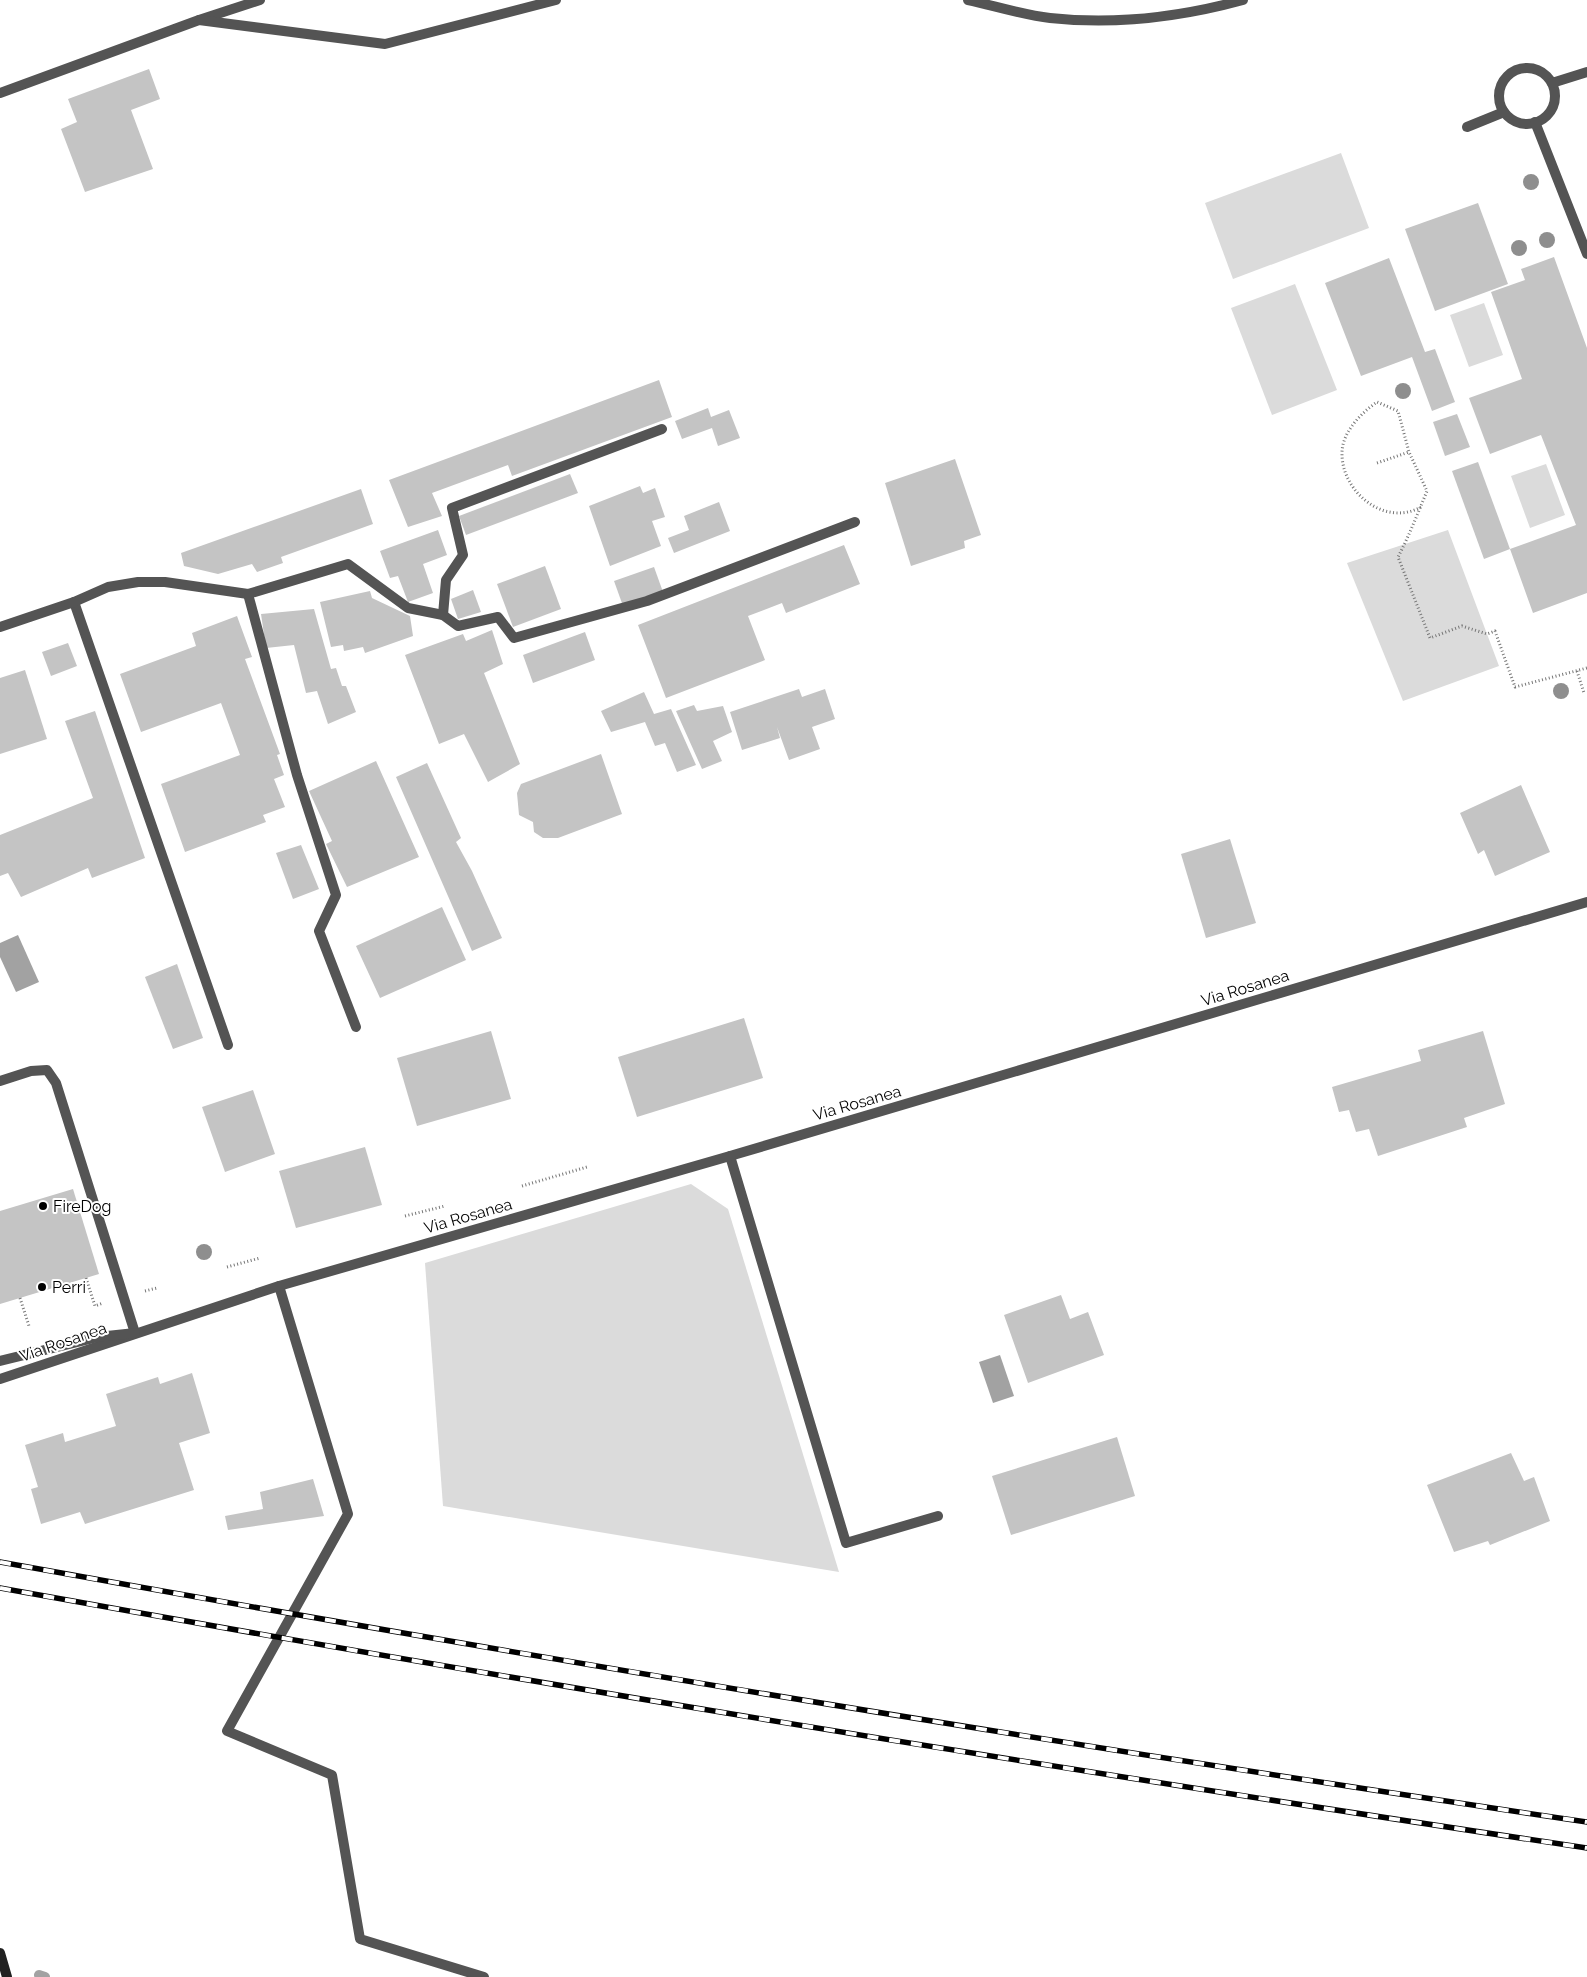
<svg xmlns="http://www.w3.org/2000/svg" width="1587" height="1977" viewBox="0 0 1587 1977" font-family="Raleway,sans-serif">
<style>
.green{fill:#dbdbdb}
.water{fill:#a2a2a2}
.lines{fill:none;stroke-linecap:round;stroke-linejoin:round}
.stream{stroke:#a2a2a2;stroke-width:10}
.building{fill:#c4c4c4}
.path{stroke:#767676;stroke-width:3;stroke-dasharray:1 2.5;stroke-linecap:butt}
.service{stroke:#545454;stroke-width:10}
.minor{stroke:#545454;stroke-width:10}
.tertiary{stroke:#545454;stroke-width:10}
.secondary{stroke:#212121;stroke-width:10}
.rail-casing{stroke:#000;stroke-width:5.5}
.rail{stroke:#fff;stroke-width:4;stroke-dasharray:11;stroke-linecap:butt}
.tree{fill:#8e8e8e}
.poi-dot{fill:#000;stroke:#fff;stroke-width:2}
.labels{text-anchor:middle;dominant-baseline:central;stroke-width:4;stroke-linejoin:round;paint-order:stroke}
.street-label{font-size:16px;fill:#000;stroke:#fff}
.poi-label{font-size:16px;fill:#000;stroke:#fff;text-anchor:start}
</style>
<rect width="100%" height="100%" fill="#fff"/>
<!-- green -->
<g class="green">
<path d="M1341,153l28,75 -136,51 -28,-76z"/>
<path d="M1295,284l42,106 -65,25 -41,-107z"/>
<path d="M1484,303l19,52 -34,12 -19,-52z"/>
<path d="M1546,464l19,51 -35,13 -19,-52z"/>
<path d="M1448,530l51,136 -96,35 -56,-138z"/>
<path d="M691,1184l37,25 111,363 -396,-66 -18,-243z"/>
</g>
<!-- water -->
<g class="water">
<path d="M18,935l21,47 -23,10 -16,-35v-14z"/>
<path d="M1000,1355l14,41 -21,7 -14,-41z"/>
</g>
<g class="lines">
<!-- stream -->
<path class="stream" d="M39,1975l6,2"/>
</g>
<!-- building -->
<g class="building">
<path d="M149,69l11,30 -29,11 22,59 -68,23 -24,-63 16,-7 -9,-23z"/>
<path d="M1478,203l30,81 -73,27 -30,-82z"/>
<path d="M1554,257l33,91v245l-54,20 -23,-64 66,-24 -35,-90 -51,19 -21,-56 53,-19 -31,-87 34,-12 -4,-11z"/>
<path d="M1389,258l36,94 10,-3 20,53 -23,9 -20,-54 -51,19 -36,-93z"/>
<path d="M659,380l13,37 -160,59 -4,-11 -76,28 10,23 -34,11 -19,-47z"/>
<path d="M708,408l3,9 18,-7 11,28 -22,8 -6,-18 -30,11 -7,-18z"/>
<path d="M1457,414l13,33 -25,9 -12,-34z"/>
<path d="M955,459l26,76 -17,6 1,7 -54,18 -26,-83z"/>
<path d="M1478,462l32,87 -26,10 -32,-88z"/>
<path d="M570,474l8,19 -112,42 -7,-19z"/>
<path d="M640,486l3,7 12,-5 10,29 -13,4 9,25 -51,20 -21,-60z"/>
<path d="M361,489l12,35 -92,33 2,6 -26,9 -5,-8 -34,10 -34,-8 -3,-13z"/>
<path d="M719,502l11,29 -56,22 -6,-15 21,-8 -5,-14z"/>
<path d="M438,530l9,25 -24,9 10,29 -25,9 -10,-26 -8,2 -10,-27z"/>
<path d="M844,545l16,39 -74,29 -4,-10 -34,13 17,44 -99,38 -28,-73z"/>
<path d="M545,566l16,43 -48,18 -16,-43z"/>
<path d="M654,567l9,25 -40,14 -9,-25z"/>
<path d="M473,590l8,22 -23,7 -7,-20z"/>
<path d="M370,591l2,7 38,18 3,20 -48,17 -2,-6 -19,4 -1,-6 -12,2 -11,-45z"/>
<path d="M314,609l17,60 5,-1 6,18h4l10,26 -28,12 -11,-33 -11,2 -12,-48 -28,3 -5,-34z"/>
<path d="M237,616l15,41 -7,2 35,95 -3,1 7,20 -10,4 11,28 -22,8 3,7 -81,30 -24,-68 79,-29 -19,-52 -80,29 -21,-58 76,-28 -4,-13z"/>
<path d="M492,630l11,34 -19,9 36,91 -32,18 -24,-48 -25,10 -34,-89 58,-21 3,7z"/>
<path d="M585,632l10,28 -62,23 -10,-28z"/>
<path d="M68,643l9,23 -26,10 -9,-24z"/>
<path d="M25,670l22,69 -47,15v-76z"/>
<path d="M799,689l3,8 23,-8 10,30 -23,8 8,22 -31,11 -12,-33 3,11 -38,12 -12,-38z"/>
<path d="M644,692l10,22 17,-5 25,56 -19,7 -12,-29 -10,3 -10,-24 -34,10 -10,-21z"/>
<path d="M694,705l3,6 26,-5 9,26 -19,9 9,20 -20,8 -26,-58z"/>
<path d="M95,711l50,147 -53,20 -4,-10 -67,29 -13,-24 -8,3v-41l93,-37 -28,-77z"/>
<path d="M601,754l21,60 -64,24h-15l-9,-6 -1,-10 -14,-7 -2,-22 4,-9z"/>
<path d="M376,761l43,96 -72,30 -21,-43 6,-3 -23,-50z"/>
<path d="M427,763l34,75 -5,4 16,29 30,67 -30,13 -76,-174z"/>
<path d="M1521,785l29,67 -55,24 -11,-26 -6,4 -18,-41z"/>
<path d="M1230,839l26,84 -50,15 -25,-84z"/>
<path d="M301,845l18,44 -26,10 -17,-46z"/>
<path d="M442,907l24,53 -86,38 -24,-52z"/>
<path d="M177,964l26,74 -30,11 -28,-72z"/>
<path d="M744,1018l19,60 -126,39 -19,-60z"/>
<path d="M491,1031l20,68 -94,27 -20,-68z"/>
<path d="M1483,1031l22,73 -41,14 3,9 -89,29 -9,-27 -13,3 -7,-22 -10,2 -7,-25 89,-26 -3,-11z"/>
<path d="M253,1090l22,64 -50,18 -23,-65z"/>
<path d="M365,1147l17,58 -86,23 -17,-57z"/>
<path d="M73,1189l26,85 -99,30v-93z"/>
<path d="M1061,1295l9,24 18,-7 16,43 -76,28 -24,-68z"/>
<path d="M192,1373l18,60 -31,10 15,47 -109,34 -5,-12 -39,12 -10,-35 7,-2 -13,-42 38,-12 2,9 51,-16 -10,-32 52,-17 2,7z"/>
<path d="M1117,1437l18,59 -124,39 -19,-59z"/>
<path d="M1511,1453l13,28 10,-4 16,44 -60,24 -2,-4 -34,11 -27,-67z"/>
<path d="M313,1479l11,37 -96,14 -3,-14 38,-7 -3,-17z"/>
</g>
<g class="lines">
<!-- path -->
<g class="path">
<path d="M1377,463l32,-11"/>
<path d="M1421,507c-36,20 -78,-14 -79,-52 -1,-22 19,-42 35,-53l21,9 11,41 18,39c-9,22 -18,45 -29,66l32,81 32,-12 25,8 8,-3 20,56 72,-19"/>
<path d="M1577,671l7,22"/>
<path d="M522,1186l65,-19"/>
<path d="M405,1216l40,-10"/>
<path d="M227,1267l33,-9"/>
<path d="M86,1278l9,28 8,-3"/>
<path d="M145,1291l12,-3"/>
<path d="M20,1298l9,28"/>
</g>
<!-- service -->
<g class="service">
<path d="M199,20l61,-20"/>
<circle cx="1527" cy="96" r="28"/>
<path d="M1552,83l35,-11"/>
<path d="M1535,122l52,132"/>
<path d="M1467,127l37,-15"/>
<path d="M0,1081l31,-10 16,-1 9,13 79,250"/>
<path d="M730,1156l116,387 92,-27"/>
<path d="M279,1286l69,228 -121,217 105,44 28,164 124,38"/>
</g>
<!-- minor -->
<g class="minor">
<path d="M968,0c27,6 55,15 82,18 65,7 131,-1 193,-18"/>
<path d="M0,93l199,-73 186,24 171,-44"/>
<path d="M248,594l49,181 39,120 -17,36 37,96"/>
<path d="M74,602l154,443"/>
<path d="M443,615l3,-35 17,-25 -11,-47 210,-79"/>
<path d="M0,627l74,-25 34,-15 30,-5h27l83,12 100,-30 60,44 35,7 15,11 40,-9 16,21 133,-37 208,-79"/>
<path d="M0,1379l279,-93 451,-130 857,-254"/>
</g>
<!-- tertiary -->
<path class="tertiary" d="M0,1361l98,-24 37,-4"/>
<!-- secondary -->
<path class="secondary" d="M0,1953l7,24"/>
<!-- rail casing -->
<g class="rail-casing">
<g id="rail">
<path d="M0,1562c527,95 1057,182 1587,260"/>
<path d="M0,1588c528,95 1057,181 1587,260"/>
</g>
</g>
<!-- rail -->
<use href="#rail" class="rail"/>
</g>
<!-- trees -->
<g class="tree">
<circle cx="1531" cy="182" r="8"/>
<circle cx="1547" cy="240" r="8"/>
<circle cx="1519" cy="248" r="8"/>
<circle cx="1403" cy="391" r="8"/>
<circle cx="1561" cy="691" r="8"/>
<circle cx="204" cy="1252" r="8"/>
</g>
<!-- markers -->
<g class="poi-dot">
<circle cx="43" cy="1206" r="5"/>
<circle cx="42" cy="1287" r="5"/>
</g>
<g class="labels">
<!-- street labels -->
<g class="street-label">
<text transform="translate(1245 988) rotate(-17)">Via Rosanea</text>
<text transform="translate(857 1103) rotate(-16)">Via Rosanea</text>
<text transform="translate(468 1216) rotate(-16)">Via Rosanea</text>
<text transform="translate(63 1342) rotate(-19)">Via Rosanea</text>
</g>
<!-- poi labels -->
<g class="poi-label">
<text x="53" y="1206">FireDog</text>
<text x="52" y="1287">Perri</text>
</g>
</g>
</svg>
